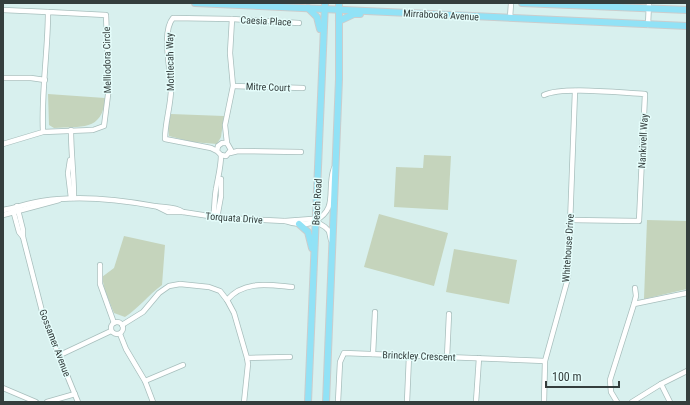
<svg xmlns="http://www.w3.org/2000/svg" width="690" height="405" viewBox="0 0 690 405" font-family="'Roboto Condensed',sans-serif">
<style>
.green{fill:#c5d4bc}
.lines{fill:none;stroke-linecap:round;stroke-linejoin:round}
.minor-casing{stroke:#a8bfbd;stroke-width:6}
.major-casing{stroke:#cacdcd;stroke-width:8}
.minor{stroke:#fff;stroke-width:4.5}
.major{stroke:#91e2f6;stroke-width:6}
.labels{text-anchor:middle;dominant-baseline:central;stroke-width:3;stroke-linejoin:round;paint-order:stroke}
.street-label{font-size:10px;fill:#343e3d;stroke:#e5fdfb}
</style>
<rect width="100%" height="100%" fill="#d8f0ee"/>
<!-- green -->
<g class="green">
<path d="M48,94l57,4c-2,34 -25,28 -51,30l-5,-3z"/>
<path d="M171,114l53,2 -3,21 -4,7 -25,-2 -23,-6 -1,-11z"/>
<path d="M424,155l27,1 -3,54 -54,-3 2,-40 27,1z"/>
<path d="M379,214l69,19 -14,53 -70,-19z"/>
<path d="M647,220l40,1v68l-43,10z"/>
<path d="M124,236l41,9 -3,40c-14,10 -23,23 -37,32l-11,-4 -9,-22 -3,-14 12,-9z"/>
<path d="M454,249l63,11 -8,44 -63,-12z"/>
</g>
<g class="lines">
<!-- minor casing -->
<g class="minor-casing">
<g id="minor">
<path d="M3,10l45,2"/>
<path d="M510,18l1,-15"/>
<path d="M232,19l67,4"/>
<path d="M648,25l1,-22"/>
<path d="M3,78h28l14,2"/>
<path d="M233,86l70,2"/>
<path d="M544,95c18,-9 78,-2 101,-1l-6,127 -69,-1"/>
<path d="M71,130c0,23 3,45 3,68"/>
<path d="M3,144l40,-12 50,-2 11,-4 5,-39 -3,-72 -58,-3c0,40 -7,80 -5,120"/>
<path d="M217,151l-6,-3 -46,-9c0,-17 6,-34 6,-50 0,-18 -10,-57 2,-71l59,1 -2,34 3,33 -8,39 2,18 4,7 -5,6 -5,-1 -4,-4 1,-5 4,-3h5"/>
<path d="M230,153l8,-2 63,1"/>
<path d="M70,160l-2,13 3,25"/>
<path d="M17,206l6,24v7l21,82 34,83"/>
<path d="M158,207l10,5h15l39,6 63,3 27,-2 13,8 4,4 2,9"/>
<path d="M3,210c13,-2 25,-7 39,-9 37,-6 75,-2 112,5 10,2 20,0 29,6"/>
<path d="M13,210l6,22 4,5"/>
<path d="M3,215l56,-15"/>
<path d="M213,217c2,-9 1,-18 3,-28 2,-12 5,-22 5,-34"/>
<path d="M217,218l4,-22v-17"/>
<path d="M285,221c8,3 22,5 30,0 24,-13 11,-31 19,-53"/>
<path d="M100,265v19l14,39"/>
<path d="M227,300c17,-20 42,-15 65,-13"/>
<path d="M634,304l2,-8 -1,-8"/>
<circle cx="117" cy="328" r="6"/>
<path d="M122,325l21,-13 16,-19 10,-7 11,-2 29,3 11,4 7,9 7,13 13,45 1,6 -4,38"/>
<path d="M120,334l6,15 19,32 8,21"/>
<path d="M373,354l2,-42"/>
<path d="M60,355l51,-24"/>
<path d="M447,357l2,-43"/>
<path d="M247,358l43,-1"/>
<path d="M145,381l38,-16"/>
<path d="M661,384l9,18"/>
<path d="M3,388l33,14"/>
<path d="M47,402l28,-8"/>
<path d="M338,402l2,-40 4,-9 201,8"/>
<path d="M407,402l2,-46"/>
<path d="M476,402l3,-44"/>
<path d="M544,402l1,-41 23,-83 7,-187"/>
<path d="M617,402l-6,-10 -1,-12 24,-76 53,-11"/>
<path d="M632,402l29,-18 26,-13"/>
</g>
</g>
<!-- major casing -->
<g class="major-casing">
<g id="major">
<path d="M195,3l492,23"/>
<path d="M522,3l165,7"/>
<path d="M308,8l9,9 3,12"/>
<path d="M339,21l15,-7h6"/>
<path d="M299,224l9,8 4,16"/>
<path d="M308,402l17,-399"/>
<path d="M326,402l13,-323v-76"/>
</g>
</g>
<!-- minor -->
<use href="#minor" class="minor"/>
<!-- major -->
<use href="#major" class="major"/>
</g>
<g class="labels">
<!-- street labels -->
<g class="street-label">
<text transform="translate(441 15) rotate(3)">Mirrabooka Avenue</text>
<text transform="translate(266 21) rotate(3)">Caesia Place</text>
<text transform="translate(107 60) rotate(-91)">Melliodora Circle</text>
<text transform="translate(170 62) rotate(-91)">Mottlecah Way</text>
<text transform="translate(268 87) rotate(2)">Mitre Court</text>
<text transform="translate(643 141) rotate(-87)">Nankivell Way</text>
<text transform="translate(317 202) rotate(-87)">Beach Road</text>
<text transform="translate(234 218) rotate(4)">Torquata Drive</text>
<text transform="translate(568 248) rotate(-86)">Whitehouse Drive</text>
<text transform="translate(55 343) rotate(69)">Gossamer Avenue</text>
<text transform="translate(419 356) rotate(2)">Brinckley Crescent</text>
</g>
</g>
<!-- border -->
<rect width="690" height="405" fill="none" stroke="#343e3d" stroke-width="8"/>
<!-- scale -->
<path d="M546 381v6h73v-6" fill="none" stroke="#343e3d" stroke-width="2"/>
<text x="552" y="381" font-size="12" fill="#343e3d" stroke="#e5fdfb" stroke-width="3" paint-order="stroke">100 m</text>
</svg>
